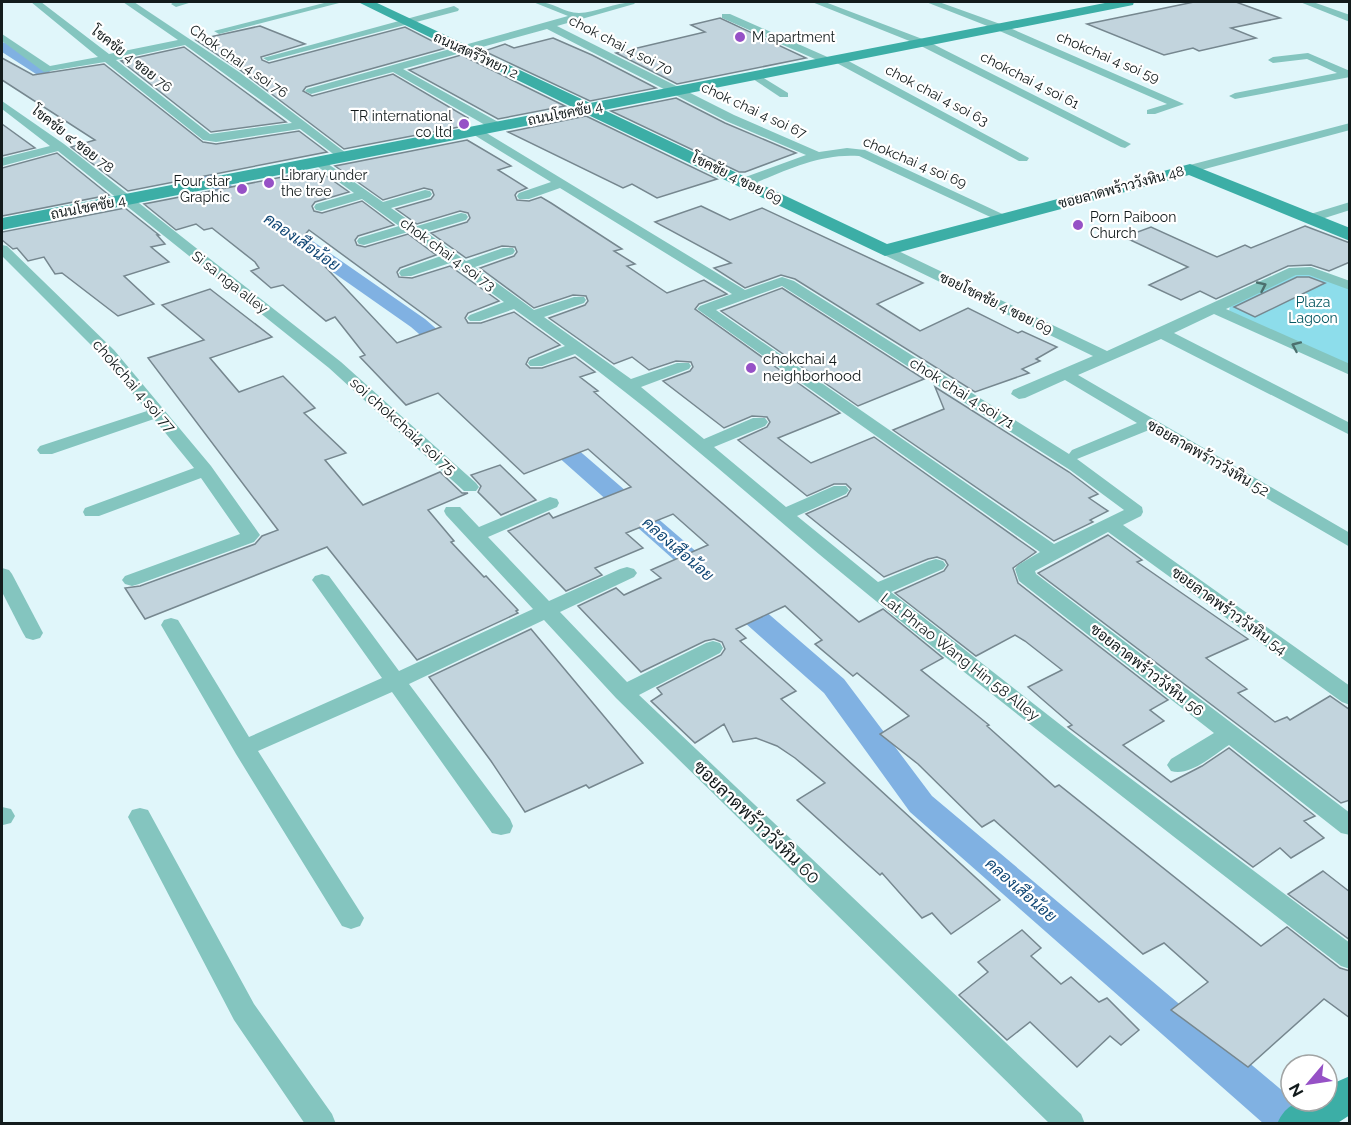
<svg xmlns="http://www.w3.org/2000/svg" width="1351" height="1125" viewBox="0 0 1351 1125" font-family="Raleway,Sarabun,sans-serif">
<style>
.green{fill:#8dddeb}
.lines{fill:none;stroke-linecap:round;stroke-linejoin:round}
.canal{fill:#80b1e2;fill-rule:evenodd}
.building{fill:#c2d4dd;stroke:#76878f;stroke-width:1.5;fill-rule:evenodd}
.street{fill:#84c5bf;fill-rule:evenodd}
.secondary{fill:#3caea6;fill-rule:evenodd}
.oneway{stroke:#4c706e}
.poi-dot{fill:#9651c6;stroke:#fff;stroke-width:2}
.labels{text-anchor:middle;dominant-baseline:central;stroke-width:4.5;stroke-linejoin:round;paint-order:stroke}
.far-poi-label{font-size:14px;fill:#131b1c;stroke:#fff;text-anchor:start}
.far-street-label{font-size:14px;fill:#131b1c;stroke:#fff}
.far-park-label{font-size:14px;fill:#065862;stroke:#fff}
.poi-label{font-size:15px;fill:#131b1c;stroke:#fff;text-anchor:start}
.street-label{font-size:15px;fill:#131b1c;stroke:#fff}
.water-label{font-size:16px;font-style:italic;fill:#114775;stroke:#fff}
.near-street-label{font-size:18px;fill:#131b1c;stroke:#fff}
</style>
<rect width="100%" height="100%" fill="#e0f6fa"/>
<!-- green -->
<path class="green" d="M1311,270l38,17v80l-120,-55 1,-7 65,-31z"/>
<g class="lines">
<!-- canal -->
<g class="canal">
<path d="M2,42l5,1 72,48 -2,3h-10l-65,-42z"/>
<path d="M176,153l63,37 186,129 37,32 3,4 -3,4 -7,2 -7,-2 -37,-32 -184,-129 -57,-37 -2,-3z"/>
<path d="M546,427l8,2 290,250 88,117 359,302v3h3l13,10 5,13h-48l-354,-312 -86,-119 -286,-254 -3,-5 3,-5z"/>
</g>
</g>
<!-- building -->
<g class="building">
<path d="M1194,2h42l44,16 -49,10 25,10 -57,13 -6,-3 -29,7 -77,-31z"/>
<path d="M720,18l86,40 -129,26 -61,-31 89,-21 -14,-7z"/>
<path d="M260,26l45,18 -44,13 1,3 7,3 136,-36 41,21 -140,39 -3,4 9,5 81,-22 75,44 -4,8 -120,23 -104,-79 -44,-30z"/>
<path d="M553,38l39,17 64,33 -66,13 -106,-50 21,-7 9,4z"/>
<path d="M184,47l102,75 -75,10 -90,-71z"/>
<path d="M461,55l104,51 -67,13 -89,-49z"/>
<path d="M2,58l31,17 71,-11 99,78 13,2 83,-13 28,21 -199,39 -57,-44 24,-7 -93,-60z"/>
<path d="M676,98l49,25 71,30 -51,19h-6l-128,-61z"/>
<path d="M586,116l131,63 -60,19 -25,-14 -9,4 -115,-56z"/>
<path d="M2,124l33,24 -33,8z"/>
<path d="M467,140l44,26 -13,4 29,18 -10,4 -2,3 2,5 12,1 12,-4 10,6 71,46 -8,2 21,13 -8,2 40,27 37,-13 23,14 -28,10 -4,5 145,104 -62,25 33,25 63,-26 162,115 -23,16 5,15 150,117 -18,10 14,11 -41,24 48,37 31,-16 27,-18 86,68 -11,5 20,17 -33,20 -11,-10 -27,19 -185,-140 4,-2 -44,-38 34,-17 -37,-29 -10,-6 -39,21 -81,-63 49,-22 4,-6 -3,-5 -8,-3 -9,2 -44,18 -78,-63 41,-18 4,-7 -5,-5h-12l-27,12 -69,-56 29,-13 3,-5 -3,-5 -15,-1 -28,12 -61,-47 27,-10 3,-4 -2,-5 -15,-1 -27,9 -17,-13 -18,7 -65,-46 36,-13 3,-4 -2,-5 -13,-1 -39,13 -54,-40 34,-12 3,-4 -2,-5 -13,-1 -36,12 -35,-25 36,-11 3,-4 -2,-5 -8,-2 -43,13 -21,-15 35,-10 3,-4 -2,-5 -8,-2 -41,12 -48,-34z"/>
<path d="M57,153l52,42 -107,21v-48z"/>
<path d="M318,170l31,22 -34,10 -3,4 2,5 8,2 40,-12 32,24 -36,11 -3,4 2,5 8,2 43,-13 28,21 -36,13 -3,4 2,5 13,1 38,-12 49,35 -31,12 -3,5 3,5h13l33,-11 46,33 -31,13 -3,6 4,4h12l33,-11 20,15 -15,5 18,14 -4,1 265,230 24,-13 60,49 -22,12 68,55 -2,1 68,61 4,-2 202,161 26,-19 53,41 10,3v47l-26,-19 -76,68 -77,-57 37,-28 -44,-39 -21,11 -149,-134 -12,7 -64,-63 -38,-30 29,-18 -52,-43 -4,3 -38,-32 7,-4 -37,-34 -49,23 10,9 -6,3 56,50 -15,8 219,201 -49,34 -19,-21 -10,5 -40,-45 -2,2 -83,-75 28,-17 -30,-25 -18,-12 -21,-8 -23,4 -9,-18 -29,19 -44,-42 11,-7 -5,-6 64,-33 4,-6 -3,-7 -8,-3 -9,2 -64,31 -63,-66 38,-18 8,7 37,-17 -10,-8 57,-25 -35,-31 -47,19 17,15 -48,20 7,7 -36,16 -58,-60 41,-18 4,5 78,-31 -43,-38 -64,25 -86,-81 -32,12 -46,-48 5,-2 -30,-38 -9,4 -43,-36 -12,3 -20,-17 8,-3 -4,-6 -43,-34 -8,2 -8,-6 -20,6 -32,-26zM309,230l132,97 -44,16 -97,-103z"/>
<path d="M701,206l29,14 32,-12 161,75 -46,21 43,27 48,-23 50,25 4,-2 35,16 -21,12 4,2 -18,8 7,4 -54,19 -180,-113 -14,-4 -36,13 -31,-20 17,-5 -76,-41z"/>
<path d="M125,208l34,27h-2l8,9 -14,3 18,15 -45,14 30,28 -36,12 -56,-43 -7,1 -11,-17 -16,4 -11,-13 -4,1 -11,-9v-8z"/>
<path d="M1305,226l45,17v19l-21,9 -18,-6 -23,1 -72,33 -16,-8 -19,9 -32,-15 39,-18 -64,-30 27,-10 66,30 28,-12 6,3z"/>
<path d="M1297,277h12l16,6 -70,34 -21,-10z"/>
<path d="M782,288l142,91 -66,27 -137,-95z"/>
<path d="M210,289l62,48 -62,21 29,34 44,-16 32,32 -11,5 42,40 -21,7 38,45 77,-33 22,21h6l-40,17 26,31 -3,1 33,35 2,-1 32,34 -2,1 2,2 -101,47 -90,-113 -182,72 -20,-31 15,-2 115,-42 7,-8 16,-6 -130,-172 56,-18 -42,-35z"/>
<path d="M935,387l134,85 29,22 -9,4 19,13 -18,9 3,2 -39,19 -161,-111 51,-21z"/>
<path d="M500,465l36,35 -35,15 -23,-23 3,-6 -10,-11z"/>
<path d="M1108,535l34,25 -5,2 111,77 -42,19 41,31 -9,4 37,29 12,-5 3,3 40,-24 20,14v90l-9,3 -303,-230z"/>
<path d="M531,629l112,134 -54,25 -3,-3 -61,27 -34,-51 -62,-84z"/>
<path d="M1323,871l27,21v48l-62,-46z"/>
<path d="M1022,930l19,18 -10,8 30,28 10,-7 28,25 8,-4 32,32 -18,15 -11,-9 -33,31 -47,-45 -23,18 -48,-45 29,-23 -10,-10z"/>
</g>
<g class="lines">
<!-- street -->
<g class="street">
<path d="M31,2h10l68,52 69,-14 -55,-38h11l105,70 111,84 -6,4 -4,-1 -40,-30 -84,13 -13,-2 -98,-78 -61,10 -42,-31v-7l48,32 48,-9zM185,45l107,78 -82,11 -94,-74z"/>
<path d="M174,2h18l-16,5 -5,-3z"/>
<path d="M328,2h15l-124,32 -5,-3z"/>
<path d="M533,2c18,-2 30,11 46,11 16,0 36,-11 57,-11l-2,2 -77,22 177,89 85,37 28,-4 18,2 146,68 -2,3h-10l-140,-65c-39,-3 -74,15 -109,29h-10l-1,-3 1,-3 66,-24 -80,-34 -179,-92 -144,40 97,54v6h-8l-99,-57 -82,22 -6,-3 2,-2 261,-73z"/>
<path d="M812,2h13l100,38 206,104 -6,4 -4,-1 -204,-103z"/>
<path d="M926,2h13l64,23 181,79 -29,10h-8v-4l20,-6 -172,-75z"/>
<path d="M1300,2h13l37,13v7z"/>
<path d="M454,6l5,3 -1,2 -190,50 -5,-3z"/>
<path d="M722,14h8l102,45 9,-2 188,101 -2,3h-8l-186,-100 -9,2 -102,-45z"/>
<path d="M1308,53l42,18v6l-115,22 -6,-3 6,-3 102,-20 -30,-14 -34,4 -5,-3 5,-3z"/>
<path d="M754,72l34,21v4h-8l-30,-20v-4z"/>
<path d="M2,101l62,43 277,218 135,121 3,4 -3,4h-12l-135,-123 -271,-217 -56,15v-8l48,-12 -48,-37z"/>
<path d="M1350,123v7l-160,43 -6,-4 2,-3z"/>
<path d="M475,126l270,164 37,-13 12,4 275,173 3,-4 65,-27 -72,-43 -40,18 -6,1 -8,-5 2,-4 80,-34 -213,-103 -2,-3 2,-3h10l217,104 182,-83 22,-1 39,14v9l-41,-15h-13l-70,34 124,55v11l-136,-61 -40,19 176,90v12l-189,-96 -83,36 272,158v14l-201,-117 -72,29 65,48 1,5 -2,4 -18,9 227,161v19l-8,-3 -234,-170 -73,39 1,3 314,239v22l-9,-2 -112,-88c-16,10 -39,32 -58,26l-4,-6 4,-6 43,-26 -195,-152 -4,-12 3,-4 22,-13 -343,-243 3,-3 32,-12 -172,-106 -31,11h-10l-2,-3 2,-3 32,-11 -80,-49 -2,-3zM782,286l288,184 54,40 -70,34 -338,-234z"/>
<path d="M318,157l65,45 42,-12 5,1 2,3 -2,3 -39,11 26,18 44,-13 5,1 2,3 -2,3 -40,12 40,29 37,-13h10l2,3 -2,3 -38,13 59,43 40,-13h10l2,3 -2,3 -40,14 87,62 46,-16h12l2,3 -2,3 -48,18 63,52 49,-21h12l3,4 -3,4 -51,21 72,60 48,-21h12l3,4 -3,4 -49,22 81,66 51,-21 7,-2 7,2 3,4 -3,4 -52,23 203,159 256,192v26l-9,-3c-158,-122 -315,-243 -470,-369 -99,-80 -193,-168 -296,-243l-33,12h-12l-2,-3 2,-3 35,-14 -51,-37 -34,12h-10l-3,-3 3,-3 34,-13 -54,-39 -39,13h-10l-2,-3 2,-3 40,-14 -33,-24 -44,13 -5,-1 -2,-3 2,-3 40,-12 -37,-27 -41,12 -5,-1 -2,-3 2,-3 38,-11 -40,-29 -2,-3z"/>
<path d="M1350,202v8l-41,13 -7,-4 2,-3z"/>
<path d="M2,245l5,1 107,104 97,116 49,69 -6,7 -115,42 -7,2 -7,-2 -3,-4 3,-4 115,-42 -39,-56 -102,38h-14l-2,-4 2,-4 109,-40 -40,-49 -102,35h-12l-3,-4 3,-4 107,-35 -45,-55 -100,-100z"/>
<path d="M550,497l7,2 2,4 -2,4 -69,30 61,64 71,-32 7,-2 7,2 3,4 -3,4 -74,35 67,70 79,-39 7,-2 7,2 3,5 -3,5 -81,42 442,419 4,10h-35l-434,-426 -72,-78 -135,64 101,135 3,7 -3,7 -9,2 -9,-2 -100,-141 -134,59 106,167 -4,8 -9,3 -9,-3 -106,-172 -75,-129 3,-5 7,-2 7,2 71,117 133,-59 -67,-94 -3,-4 3,-4 7,-2 7,2 70,95 134,-62 -87,-94 -2,-4 2,-4h14l19,20z"/>
<path d="M2,568l7,2 3,4 31,59 -3,5 -7,2 -7,-2 -3,-5 -21,-41z"/>
<path d="M2,807l9,2 4,7 -4,7 -8,2z"/>
<path d="M140,808l8,2 106,194 78,110 4,10h-31l-71,-104 -106,-203 4,-7z"/>
</g>
<!-- secondary -->
<g class="secondary">
<path d="M358,2h17l215,101 520,-101h24l-1,3 -5,1 -524,104 283,134 303,-80 160,64v13l-161,-66 -304,81 -299,-142 -584,116v-12l570,-111z"/>
<path d="M1350,1076v39l-14,9h-59c11,-25 26,-23 50,-23v-15z"/>
</g>
</g>
<!-- one-way arrows -->
<defs><path id="oneway-chevron" d="M-2-3.5L2.5 0L-2 3.5" fill="none" stroke-width="1.6" stroke-linecap="round" stroke-linejoin="round" transform="scale(1.5)"/></defs>
<g class="oneway">
<use href="#oneway-chevron" transform="translate(1262 286) rotate(-25)"/>
<use href="#oneway-chevron" transform="translate(1296 346) rotate(-156)"/>
</g>
<!-- markers -->
<g class="poi-dot">
<circle cx="740" cy="37" r="6"/>
<circle cx="464" cy="124" r="6"/>
<circle cx="269" cy="183" r="6"/>
<circle cx="242" cy="189" r="6"/>
<circle cx="1078" cy="225" r="6"/>
<circle cx="751" cy="368" r="6"/>
</g>
<g class="labels">
<!-- far-poi labels -->
<g class="far-poi-label">
<text x="752" y="37">M apartment</text>
<text x="452" y="116" text-anchor="end">TR international<tspan x="452" dy="16">co ltd</tspan></text>
<text x="281" y="175">Library under<tspan x="281" dy="16">the tree</tspan></text>
<text x="230" y="181" text-anchor="end">Four star<tspan x="230" dy="16">Graphic</tspan></text>
<text x="1090" y="217">Porn Paiboon<tspan x="1090" dy="16">Church</tspan></text>
</g>
<!-- far-street labels -->
<g class="far-street-label">
<text transform="translate(621 45) rotate(27)">chok chai 4 soi 70</text>
<text transform="translate(476 55) rotate(25)">ถนนสตรีวิทยา 2</text>
<text transform="translate(1108 57) rotate(23)">chokchai 4 soi 59</text>
<text transform="translate(132 59) rotate(38)">โชคชัย 4 ซอย 76</text>
<text transform="translate(239 61) rotate(35)">Chok chai 4 soi 76</text>
<text transform="translate(1030 80) rotate(27)">chokchai 4 soi 61</text>
<text transform="translate(937 95) rotate(28)">chok chai 4 soi 63</text>
<text transform="translate(754 110) rotate(25)">chok chai 4 soi 67</text>
<text transform="translate(565 113) rotate(-11)">ถนนโชคชัย 4</text>
<text transform="translate(73 139) rotate(38)">โชคชัย ๔ ซอย 78</text>
<text transform="translate(915 162) rotate(23)">chokchai 4 soi 69</text>
<text transform="translate(737 178) rotate(26)">โชคชัย 4 ซอย 69</text>
<text transform="translate(1121 187) rotate(-15)">ซอยลาดพร้าววังหิน 48</text>
<text transform="translate(88 207) rotate(-11)">ถนนโชคชัย 4</text>
<text transform="translate(448 254) rotate(36)">chok chai 4 soi 73</text>
<text transform="translate(230 282) rotate(38)">Si sa nga alley</text>
<text transform="translate(996 303) rotate(26)">ซอยโชคชัย 4 ซอย 69</text>
</g>
<!-- far-park labels -->
<g class="far-park-label">
<text x="1313" y="302">Plaza<tspan x="1313" dy="16">Lagoon</tspan></text>
</g>
<!-- poi labels -->
<g class="poi-label">
<text x="763" y="359">chokchai 4<tspan x="763" dy="17">neighborhood</tspan></text>
</g>
<!-- street labels -->
<g class="street-label">
<text transform="translate(134 386) rotate(49)">chokchai 4 soi 77</text>
<text transform="translate(962 393) rotate(32)">chok chai 4 soi 71</text>
<text transform="translate(403 426) rotate(42)">soi chokchai4 soi 75</text>
<text transform="translate(1208 458) rotate(30)">ซอยลาดพร้าววังหิน 52</text>
<text transform="translate(1229 611) rotate(36)">ซอยลาดพร้าววังหิน 54</text>
<text transform="translate(960 657) rotate(38)">Lat Phrao Wang Hin 58 Alley</text>
<text transform="translate(1147 670) rotate(38)">ซอยลาดพร้าววังหิน 56</text>
</g>
<!-- water labels -->
<g class="water-label">
<text transform="translate(302 242) rotate(35)">คลองเสือน้อย</text>
<text transform="translate(678 549) rotate(41)">คลองเสือน้อย</text>
<text transform="translate(1021 890) rotate(41)">คลองเสือน้อย</text>
</g>
<!-- near-street labels -->
<g class="near-street-label">
<text transform="translate(757 822) rotate(44)">ซอยลาดพร้าววังหิน 60</text>
</g>
</g>
<!-- border -->
<rect width="1351" height="1125" fill="none" stroke="#131b1c" stroke-width="6"/>
<!-- north arrow -->
<g transform="translate(1309 1083) rotate(241)"><circle r="28" fill="#ffffff" stroke="#a1a4a4" stroke-width="1.5"/>
<path d="M0-4.5L10 22L0 15L-10 22Z" fill="#9651c6"/>
<text y="-9" font-size="16" font-weight="bold" text-anchor="middle" fill="#131b1c">N</text>
</g>
</svg>
